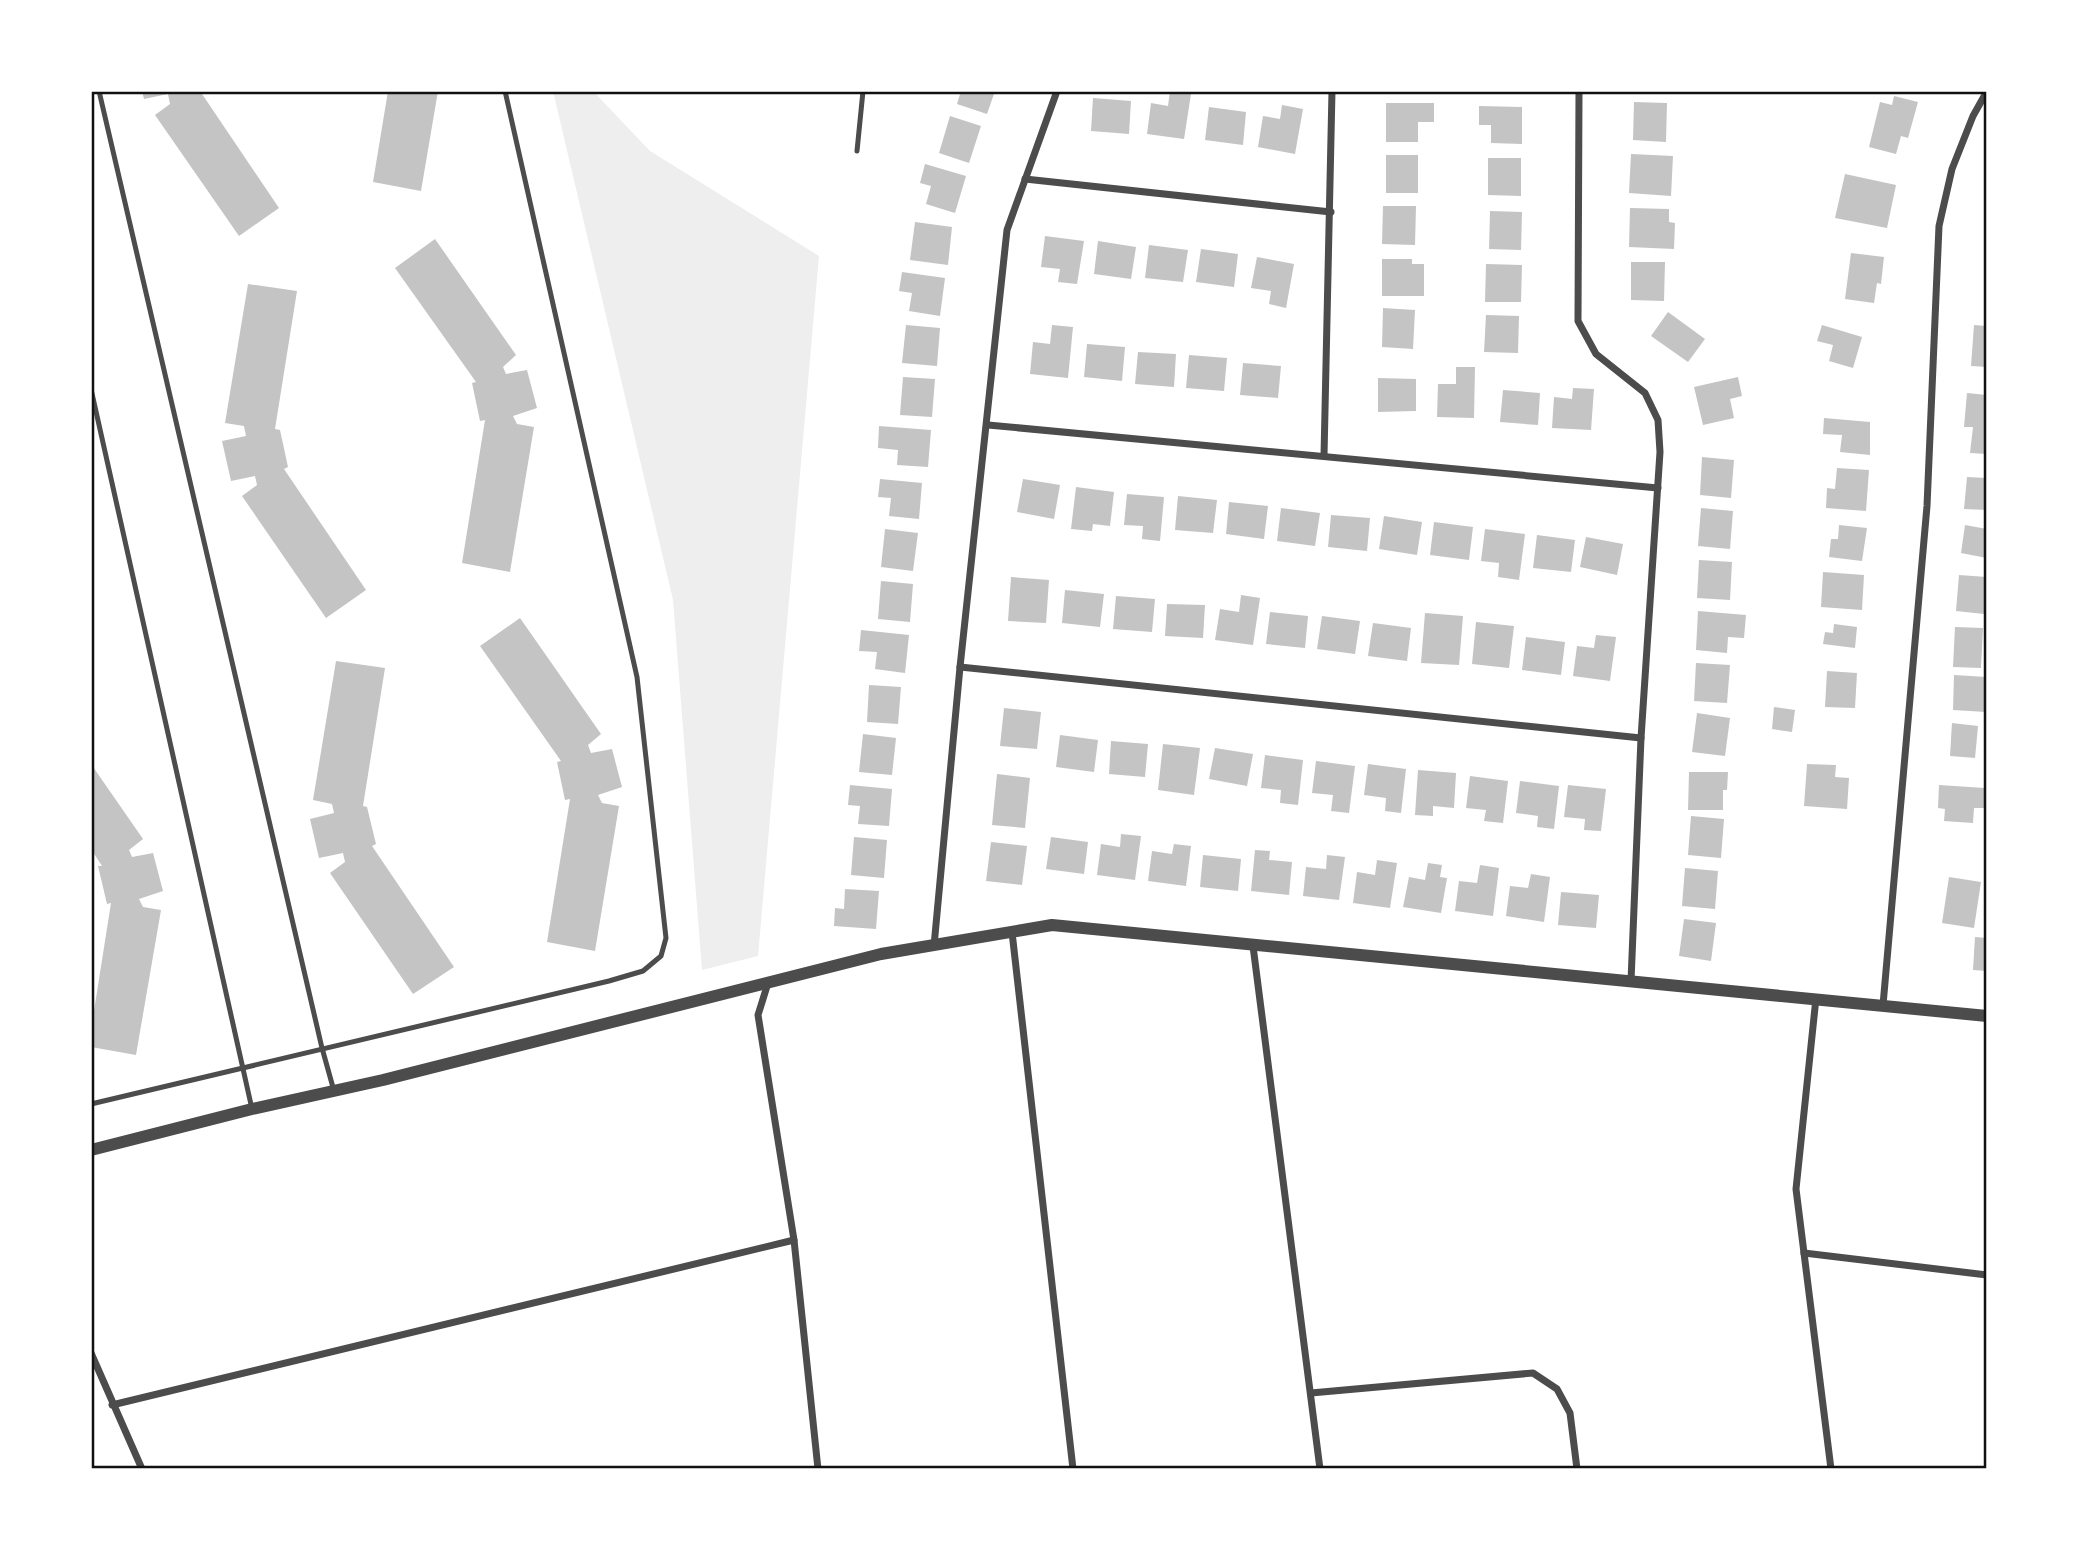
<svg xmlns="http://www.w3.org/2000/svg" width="2078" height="1560" viewBox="0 0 2078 1560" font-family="Roboto,sans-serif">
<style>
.green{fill:#eee}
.building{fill:#c4c4c4}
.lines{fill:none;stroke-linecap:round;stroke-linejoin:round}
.service{stroke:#4c4c4c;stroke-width:5}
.minor{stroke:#4c4c4c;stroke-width:7}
.tertiary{stroke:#4c4c4c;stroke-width:12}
.neatline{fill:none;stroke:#111;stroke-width:2.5}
</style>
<rect width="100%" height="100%" fill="#fff"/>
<!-- green -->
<path class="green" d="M553,91h40l57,60 169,105 -61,700 -56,14 -29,-370z"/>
<!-- building -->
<g class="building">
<path d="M142,91h58l79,117 -40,28 -84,-121 15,-11 -2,-10 -24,5z"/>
<path d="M388,91h50l-17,100 -48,-9z"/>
<path d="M961,91h34l-8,23 -30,-10z"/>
<path d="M1170,91l21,3 -7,45 -37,-5 4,-31 17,3z"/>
<path d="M1894,96l24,6 -10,36 -7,-2 -5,18 -27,-7 11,-45 12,3z"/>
<path d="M1093,98l38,3 -2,33 -38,-3z"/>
<path d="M1634,102l33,1 -1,39 -33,-2z"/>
<path d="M1386,103h48v19h-16v20h-32z"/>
<path d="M1282,105l21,4 -8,45 -37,-7 5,-31 17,3z"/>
<path d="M1479,106l43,1v37l-31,-1v-18h-12z"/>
<path d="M1209,107l37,5 -3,33 -38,-5z"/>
<path d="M950,116l31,10 -12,37 -30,-10z"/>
<path d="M1631,154l42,2 -2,40 -42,-3z"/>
<rect x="1386" y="155" width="32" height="38"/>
<path d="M1488,158h33v38l-33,-1z"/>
<path d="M925,164l41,12 -11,37 -29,-9 5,-18 -11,-3z"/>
<path d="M1845,174l51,11 -9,43 -52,-10z"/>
<path d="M1383,206h33l-1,39 -33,-1z"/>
<path d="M1630,208l39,1v13l6,1 -1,26 -45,-2z"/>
<path d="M1490,211l32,1 -1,38 -32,-1z"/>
<path d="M915,222l37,5 -4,38 -38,-5z"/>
<path d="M1045,236l39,5 -7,43 -19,-2 2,-13 -19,-2z"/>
<path d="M435,239l81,116 -13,12 3,7 21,-4 10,38 -24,8 4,8 17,3 -24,145 -48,-9 23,-143 -5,1 -8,-38 4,-1 -81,-114z"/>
<path d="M1098,241l38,6 -5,32 -37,-5z"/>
<path d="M1149,245l39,5 -5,32 -38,-4z"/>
<path d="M1201,249l37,5 -4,33 -38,-5z"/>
<path d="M1851,253l33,4 -3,27 -4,-1 -3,20 -29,-4z"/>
<path d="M1257,257l37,7 -8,44 -17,-4 2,-13 -20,-3z"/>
<path d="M1382,259h30v5h12v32h-42z"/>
<path d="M1631,262h34l-1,39 -33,-1z"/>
<path d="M1486,264l36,1 -1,37h-36z"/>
<path d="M902,272l43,6 -5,38 -31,-5 3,-18 -13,-2z"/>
<path d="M248,284l49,7 -22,138 5,1 8,37 -4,2 82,121 -40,28 -84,-122 15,-11 -2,-9 -24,5 -9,-40 24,-5 -2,-10 -19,-3z"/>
<path d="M1383,308l32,2 -2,39 -31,-2z"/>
<path d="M1668,312l37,27 -17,23 -37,-26z"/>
<path d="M1486,315l33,1 -1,37 -34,-1z"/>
<path d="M906,325l34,3 -3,38 -35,-3z"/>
<path d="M1052,325l21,2 -5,51 -38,-4 3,-32 17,2z"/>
<path d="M1822,325l40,12 -9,31 -24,-7 4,-16 -16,-4z"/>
<path d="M1974,325l13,1v41l-16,-1z"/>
<path d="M1087,344l38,3 -3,34 -38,-4z"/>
<path d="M1138,352l38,2 -2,33 -39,-3z"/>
<path d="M1189,355l38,3 -3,33 -38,-3z"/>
<path d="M1243,363l38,3 -3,32 -38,-3z"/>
<path d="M1456,367h19l-1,51 -37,-1 1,-33h18z"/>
<path d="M903,377l32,2 -3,38 -32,-2z"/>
<path d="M1738,377l4,19 -12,3 4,19 -31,7 -9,-38z"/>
<path d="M1378,378l38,1v32l-38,1z"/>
<path d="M1573,388l21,1 -3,41 -39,-2 2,-31 18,2z"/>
<path d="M1503,390l37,3 -2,32 -38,-3z"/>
<path d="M1967,393l20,2v59l-17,-1 3,-26h-9z"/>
<path d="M1824,418l46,4v33l-30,-3 2,-17 -19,-1z"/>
<path d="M879,426l52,4 -3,37 -31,-2 1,-15 -20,-2z"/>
<path d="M1702,457l32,3 -3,38 -31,-3z"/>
<path d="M1837,468l32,2 -3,41 -40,-3 1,-20 8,1z"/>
<path d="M1967,477l20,1v32l-23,-1z"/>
<path d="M880,479l42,4 -3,36 -30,-3 2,-18 -13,-1z"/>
<path d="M1023,479l37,6 -6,34 -37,-7z"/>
<path d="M1076,487l38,5 -4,34 -17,-2 -1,7 -21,-2z"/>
<path d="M1127,494l37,3 -4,44 -18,-2 1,-13 -19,-1z"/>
<path d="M1178,496l39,4 -4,33 -38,-3z"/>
<path d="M1229,502l39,4 -4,33 -38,-5z"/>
<path d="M1281,508l39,5 -5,33 -38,-5z"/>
<path d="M1701,508l32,3 -3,38 -32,-3z"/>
<path d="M1331,515l39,3 -3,33 -39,-4z"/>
<path d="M1384,516l38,6 -5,33 -38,-6z"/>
<path d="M1434,522l39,5 -4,33 -39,-5z"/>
<path d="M1839,525l28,3 -5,33 -33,-4 2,-18h7z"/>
<path d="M1965,525l22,4v29l-26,-5z"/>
<path d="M885,529l33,4 -5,38 -32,-4z"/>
<path d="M1485,529l40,5 -6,46 -21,-3 1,-14 -18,-2z"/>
<path d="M1537,535l38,5 -4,32 -38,-4z"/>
<path d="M1586,537l37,7 -6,31 -37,-8z"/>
<path d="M1699,560l33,2 -2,38 -33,-2z"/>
<path d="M1823,572l41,3 -2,35 -41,-3z"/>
<path d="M1959,575l28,2 -3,37 -28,-3z"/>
<path d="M1011,577l38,3 -3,43 -38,-2z"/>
<path d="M881,581l32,3 -3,38 -32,-3z"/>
<path d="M1065,590l39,4 -4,33 -38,-4z"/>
<path d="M1241,595l19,3 -7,47 -38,-5 5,-31 19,3z"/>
<path d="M1116,596l39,3 -3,33 -39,-3z"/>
<path d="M1167,604l38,1 -2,33 -38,-2z"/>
<path d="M1698,611l48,4 -2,23 -16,-1 -1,16 -31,-3z"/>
<path d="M1270,612l38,4 -3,32 -39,-4z"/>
<path d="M1425,613l38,3 -4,49 -38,-2z"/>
<path d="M1322,616l38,5 -5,33 -38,-5z"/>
<path d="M520,618l81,116 -13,11 3,8 21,-4 10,38 -24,8 4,8 17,3 -24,145 -48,-9 23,-143 -5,1 -8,-38 4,-1 -81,-115z"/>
<path d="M1476,622l38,4 -5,42 -37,-4z"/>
<path d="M1373,623l38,5 -4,33 -39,-5z"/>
<path d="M1834,624l23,3 -2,21 -32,-4 2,-12 8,1z"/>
<path d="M1955,627l28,1 -2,40 -28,-1z"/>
<path d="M861,630l48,5 -4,38 -30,-4 2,-17 -18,-1z"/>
<path d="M1596,635l20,2 -6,44 -37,-5 4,-30 17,2z"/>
<path d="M1526,637l39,5 -4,33 -39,-5z"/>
<path d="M336,661l49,7 -22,138 4,1 9,37 -4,2 82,121 -41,27 -83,-121 15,-11 -2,-9 -24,5 -9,-39 24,-6 -2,-9 -19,-4z"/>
<path d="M1696,663l34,2 -3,38 -33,-2z"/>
<path d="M1827,671l30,2 -2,35 -30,-1z"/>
<path d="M1954,675l33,2 -1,35 -33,-2z"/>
<path d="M869,685l32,2 -3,37 -31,-2z"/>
<path d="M1774,707l21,3 -3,22 -20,-3z"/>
<path d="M1004,708l37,4 -4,37 -37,-3z"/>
<path d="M1697,713l33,5 -5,38 -33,-4z"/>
<path d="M1952,723l26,3 -3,32 -25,-2z"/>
<path d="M863,734l33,4 -4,37 -33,-3z"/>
<path d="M1060,735l38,5 -4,32 -38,-5z"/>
<path d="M1111,741l37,3 -3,33 -36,-3z"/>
<path d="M1163,744l37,4 -6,47 -36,-5z"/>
<path d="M1215,748l38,6 -6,32 -38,-7z"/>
<path d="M1265,755l38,5 -5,45 -18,-2 1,-13 -20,-2z"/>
<path d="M1316,761l39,5 -6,47 -18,-2 2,-16 -21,-2z"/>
<path d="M91,764l52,75 -14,11 3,7 21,-4 10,38 -24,8 4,8 18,3 -25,145 -45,-8v-17l20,-127 -4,1 -9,-38h4l-11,-17z"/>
<path d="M1368,764l38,5 -5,44 -16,-2 1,-13 -22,-3z"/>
<path d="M1807,764l29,1 -1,12 14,1 -2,31 -43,-3z"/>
<path d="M1418,770l38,3 -2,35 -21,-2v10l-18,-1z"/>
<path d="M1689,772h39l-1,18h-4v20h-35z"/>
<path d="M997,774l33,4 -5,50 -33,-3z"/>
<path d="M1470,776l38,5 -5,42 -19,-2 2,-11 -20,-2z"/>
<path d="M1520,781l39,5 -5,43 -17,-2 1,-11 -22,-3z"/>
<path d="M850,785l42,4 -3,37 -31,-2 2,-18 -12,-1z"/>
<path d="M1568,785l38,4 -5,42 -17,-1 1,-11 -21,-2z"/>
<path d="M1939,785l46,3 -1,20h-10l-1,15 -29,-2 1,-12 -7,-1z"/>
<path d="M1691,816l33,3 -3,39 -33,-3z"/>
<path d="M1121,834l20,2 -6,44 -38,-5 4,-31 19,3z"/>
<path d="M854,837l33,3 -3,38 -33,-3z"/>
<path d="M1051,837l37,5 -4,32 -38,-5z"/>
<path d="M991,842l36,4 -5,39 -36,-4z"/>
<path d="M1174,844l17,2 -5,40 -38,-5 4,-30 20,3z"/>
<path d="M1255,850l15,1 -1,9 23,2 -3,33 -38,-4z"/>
<path d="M1203,855l38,4 -3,32 -38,-4z"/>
<path d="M1327,855l18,2 -6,43 -36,-4 3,-29 20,2z"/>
<path d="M1377,860l20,3 -7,45 -37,-5 4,-31 18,3z"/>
<path d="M1428,863l14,2 -2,12 7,1 -6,35 -38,-6 6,-30 16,3z"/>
<path d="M1480,865l19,3 -6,48 -38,-5 4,-30 18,2z"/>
<path d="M1685,868l33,3 -3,38 -33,-3z"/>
<path d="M1531,874l19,3 -6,45 -38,-6 4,-30 18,2z"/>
<path d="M1949,877l32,5 -7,46 -32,-5z"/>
<path d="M845,889l34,2 -3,38 -42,-3 1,-18 9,1z"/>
<path d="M1561,892l38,3 -3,33 -38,-3z"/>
<path d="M1684,919l32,4 -5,38 -32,-5z"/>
<path d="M1975,937l12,1v33l-14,-1z"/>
</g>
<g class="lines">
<!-- service -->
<g class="service">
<path d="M99,91l223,957 12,43"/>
<path d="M857,151l6,-60"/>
<path d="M91,389l161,720"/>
<path d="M91,1104l518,-123 34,-10 18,-15 5,-18 -29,-261 -132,-586"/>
</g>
<!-- minor -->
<g class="minor">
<path d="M1579,91l-1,230 18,33 49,39 13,27 2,32 -19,286 -10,243"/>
<path d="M1025,179l306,33"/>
<path d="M988,425l670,63"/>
<path d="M1324,456l8,-365"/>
<path d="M960,667l681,71"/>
<path d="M1012,932l61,537"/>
<path d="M934,946l26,-279 47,-437 50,-139"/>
<path d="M1253,946l67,523"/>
<path d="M768,983l-10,32 36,225 24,229"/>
<path d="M1816,998l-20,191 35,280"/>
<path d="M1883,1005l44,-499 12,-280 13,-57 21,-53 14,-25"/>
<path d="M1804,1253l183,22"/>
<path d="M91,1353l51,116"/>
<path d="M1311,1393l222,-20 24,16 13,24 7,56"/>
<path d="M112,1405l682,-165"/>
</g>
<!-- tertiary -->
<path class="tertiary" d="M91,1150l161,-41 131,-29 498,-126 171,-29 935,91"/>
</g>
<!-- border -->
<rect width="2078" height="1560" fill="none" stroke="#ffffff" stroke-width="186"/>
<rect x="93" y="93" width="1892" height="1374" class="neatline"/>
</svg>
